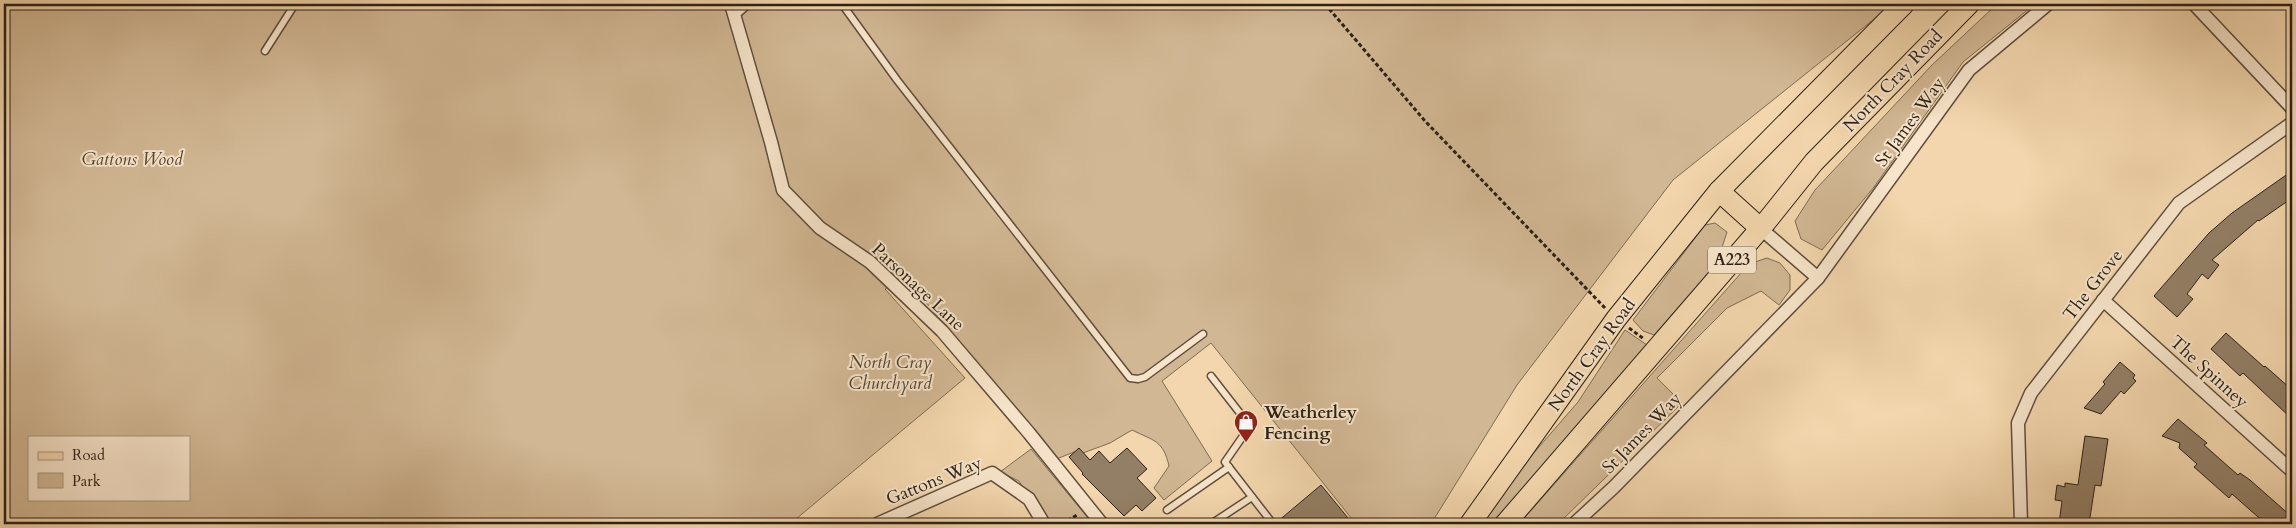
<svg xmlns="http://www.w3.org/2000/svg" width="2296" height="528" viewBox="0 0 2296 528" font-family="Cardo,serif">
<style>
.green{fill:#d1b793;stroke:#7e6c54;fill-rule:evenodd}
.building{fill:#937f65;stroke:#2c2116}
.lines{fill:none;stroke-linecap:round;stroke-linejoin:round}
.lane-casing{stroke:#5e4e3c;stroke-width:9}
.street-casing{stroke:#5e4e3c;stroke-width:15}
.primary-casing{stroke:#2c2116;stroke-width:22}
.path{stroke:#2c2116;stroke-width:3;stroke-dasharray:4 2.5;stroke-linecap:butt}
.lane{stroke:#f7e4ca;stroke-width:6}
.street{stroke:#f7e4ca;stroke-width:12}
.primary{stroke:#f3d6ad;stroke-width:20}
.labels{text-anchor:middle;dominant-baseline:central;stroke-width:4;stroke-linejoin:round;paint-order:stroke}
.shield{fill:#f7e4ca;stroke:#695c4c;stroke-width:1}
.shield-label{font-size:16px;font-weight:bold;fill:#2c2116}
.street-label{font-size:18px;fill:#2c2116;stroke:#f7e4ca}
.park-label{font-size:18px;font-style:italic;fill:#554635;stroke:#f7e4ca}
.poi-label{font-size:18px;font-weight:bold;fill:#2c2116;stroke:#f7e4ca;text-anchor:start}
</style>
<rect width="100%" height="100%" fill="#f3d6ad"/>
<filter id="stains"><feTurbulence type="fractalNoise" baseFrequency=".004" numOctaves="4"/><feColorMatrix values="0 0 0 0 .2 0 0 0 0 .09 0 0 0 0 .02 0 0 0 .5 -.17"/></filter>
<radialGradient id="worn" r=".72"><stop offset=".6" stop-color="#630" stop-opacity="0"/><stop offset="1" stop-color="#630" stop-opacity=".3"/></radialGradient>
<!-- green -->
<g class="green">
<path d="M4,4h732l5,8 11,-8h1141l-220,176 -156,205 -86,139h-75l-145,-181 -49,38 50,80 -48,39 -10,-12 15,-22c-6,-26 -15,-25 -37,-36l-22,13 -27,10 -9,-1 -20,8 -146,-180 -23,9 80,89 -175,146h-786zM29,437h160v62h-160z"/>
<path d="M1997,4h38l-72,58 -89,125 -52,63 -21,-11 -6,-18 20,-31 117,-125z"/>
<path d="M1715,223l12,9 -10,31 -63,72 -11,-4 -10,-11 72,-95z"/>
<path d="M1767,258l13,5 10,12v15l-11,15 -18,-14 -34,17 -70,70 25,25 -124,121h-39l230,-260z"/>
<path d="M1625,330l22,15 -154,179h-13l52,-69 46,-53z"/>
<path d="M1031,449l62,75h-48l-26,-43 -19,-9z"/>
</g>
<!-- building -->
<g class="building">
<path d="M2292,171v27l-33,23 -1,-1 -46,40 7,5 -11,14 -6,-5 -15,20 6,5 -16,18 -23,-21 55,-63 23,-20z"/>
<path d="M2226,333l38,34 1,-1 26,23 1,-2v32l-49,-46 -3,3 -29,-27z"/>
<path d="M2120,362l15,13 -2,3 3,3 -12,13 -3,-3 -20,23 -17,-6 21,-24 -2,-2z"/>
<path d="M2178,419l29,24 -3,2 34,30 2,-2 10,7 42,37v7h-26l-34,-30 -3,4 -35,-31 3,-3 -18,-16 1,-5 -18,-7z"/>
<path d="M2085,436l23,3 -7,47 -6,-1 -6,39h-30l3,-23 -7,-1 2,-15 8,2v-4l13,2z"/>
<path d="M1079,448l11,12 9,-9 11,12 17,-15 20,21 -10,9 19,20 -14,13 -6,-6 -12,11 -42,-42 1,-1 -14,-16z"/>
<path d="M1321,485l32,39h-75l-1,-2z"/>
</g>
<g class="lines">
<!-- lane casing -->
<g class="lane-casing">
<g id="lane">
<path d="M842,4l55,76 233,298 8,1 7,-2 58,-43"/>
<path d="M735,16l14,-12"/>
<path d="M265,51l30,-47"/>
<path d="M1211,376l39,50 -25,36 48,62"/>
<path d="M1167,510l62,-43"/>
<path d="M1211,524l41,-27"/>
</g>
</g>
<!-- street casing -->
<g class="street-casing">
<g id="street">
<path d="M731,4l40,138 12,48 37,38 50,34 72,69 87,102 73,91"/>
<path d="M2194,4l98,104"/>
<path d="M1760,228l58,50"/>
<path d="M2103,300l189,171"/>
<path d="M877,524l115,-51 37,26 15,25"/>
<path d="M1574,524l40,-37 204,-209 151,-208 79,-66"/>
<path d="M2021,524l-3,-101 13,-30 148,-190 113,-80"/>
</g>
</g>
<!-- primary casing -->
<g class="primary-casing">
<g id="primary">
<path d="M1719,191l41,37"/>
<path d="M1470,524l146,-205 103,-128 185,-187"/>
<path d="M1505,524l261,-302 48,-60 155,-158"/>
</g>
</g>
<!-- path -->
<g class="path">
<path d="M1325,4l100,117 180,187"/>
<path d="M1629,328l15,11"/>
<path d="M1062,524l15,-9"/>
</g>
<!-- lane -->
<use href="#lane" class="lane"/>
<!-- street -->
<use href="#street" class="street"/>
<!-- primary -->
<use href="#primary" class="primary"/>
</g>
<!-- icons -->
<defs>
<g id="shop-pin" transform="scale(1.25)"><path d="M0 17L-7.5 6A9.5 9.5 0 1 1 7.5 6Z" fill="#8f2418" stroke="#f7e4ca"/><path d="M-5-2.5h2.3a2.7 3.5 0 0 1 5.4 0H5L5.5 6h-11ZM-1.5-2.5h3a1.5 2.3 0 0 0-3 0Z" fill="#fff"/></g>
</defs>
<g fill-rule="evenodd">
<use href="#shop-pin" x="1246" y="422"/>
</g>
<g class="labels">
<!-- shield labels -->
<rect class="shield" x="1708" y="246.5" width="48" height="27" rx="4"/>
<g class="shield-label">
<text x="1732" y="260">A223</text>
</g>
<!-- street labels -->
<g class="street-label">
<text transform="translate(1893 81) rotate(-46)">North Cray Road</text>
<text transform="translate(1910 122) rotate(-54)">St James Way</text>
<text transform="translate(2093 285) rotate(-52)">The Grove</text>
<text transform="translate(918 287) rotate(43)">Parsonage Lane</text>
<text transform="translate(1592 355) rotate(-54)">North Cray Road</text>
<text transform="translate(2209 372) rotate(42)">The Spinney</text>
<text transform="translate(1642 433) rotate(-46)">St James Way</text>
<text transform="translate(934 481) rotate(-22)">Gattons Way</text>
</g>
<!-- park labels -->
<g class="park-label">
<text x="132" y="159">Gattons Wood</text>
<text x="890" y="362">North Cray<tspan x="890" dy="21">Churchyard</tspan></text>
</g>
<!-- poi labels -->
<g class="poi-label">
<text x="1264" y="412">Weatherley<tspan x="1264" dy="21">Fencing</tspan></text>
</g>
</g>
<!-- margin -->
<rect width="2296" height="528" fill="none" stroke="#f3d6ad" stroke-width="20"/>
<rect x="5" y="5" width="2286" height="518" fill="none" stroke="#2c2116" stroke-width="2.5"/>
<rect x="10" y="10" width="2276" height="508" fill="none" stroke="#2c2116"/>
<!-- legend -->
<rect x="28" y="436" width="162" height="65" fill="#f7e4ca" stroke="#a69682"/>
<rect x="38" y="452" width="25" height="8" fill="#f3d6ad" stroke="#a69682"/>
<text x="72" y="460" font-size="15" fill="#2c2116">Road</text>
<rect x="38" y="473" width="25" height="15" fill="#d1b793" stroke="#a69682"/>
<text x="72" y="486" font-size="15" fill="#2c2116">Park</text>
<rect width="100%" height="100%" filter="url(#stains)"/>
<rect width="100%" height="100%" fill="url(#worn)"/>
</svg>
